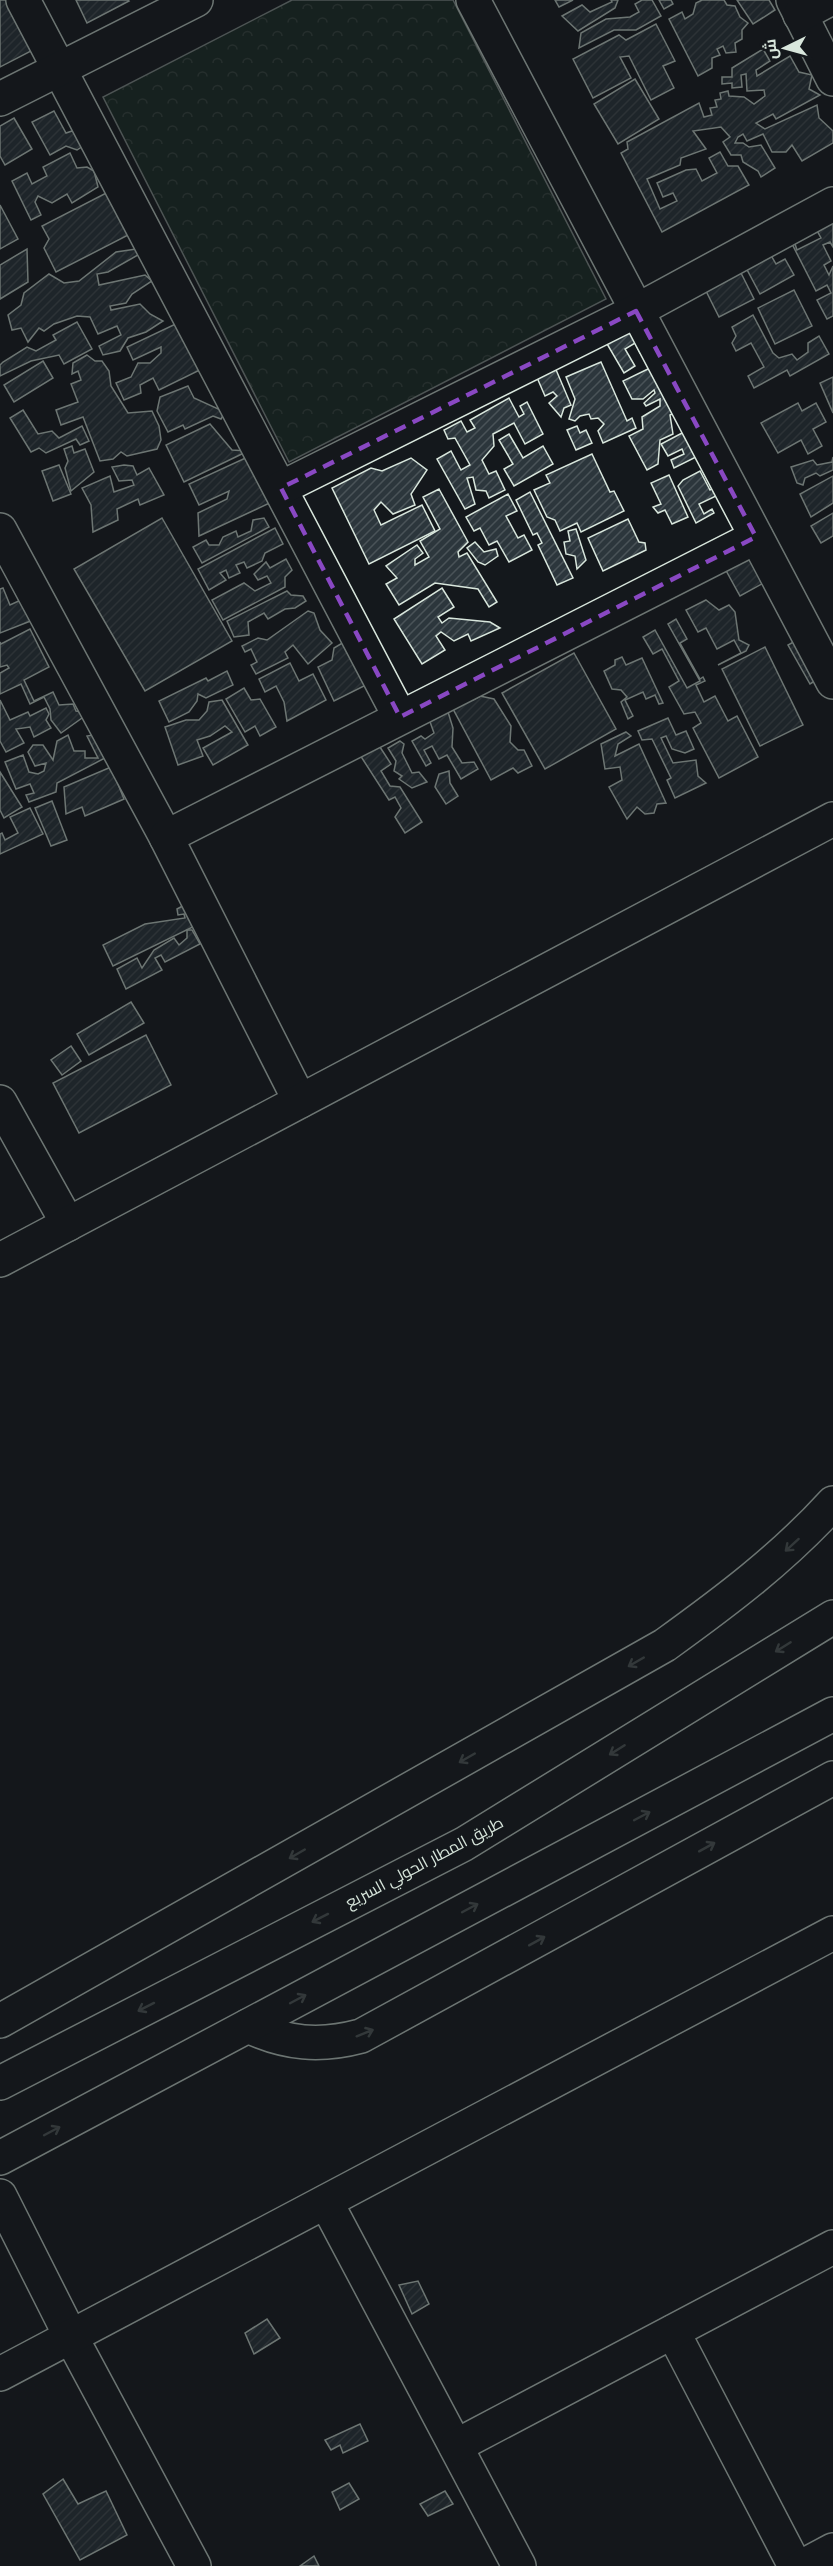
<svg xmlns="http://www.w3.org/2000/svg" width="833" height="2566" viewBox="0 0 833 2566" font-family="'Open Sans',Cairo,sans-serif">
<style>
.park{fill:url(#park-crowns);stroke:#939e99;stroke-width:1.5}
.building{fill:url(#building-hatch);stroke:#d8e6dc;stroke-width:1.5}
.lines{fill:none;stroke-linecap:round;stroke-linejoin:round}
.minor-casing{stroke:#d8e6dc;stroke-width:36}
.highway-casing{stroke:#d8e6dc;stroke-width:36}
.minor{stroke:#14181c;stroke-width:33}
.highway{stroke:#14181c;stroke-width:33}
.oneway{stroke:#59605f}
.marked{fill:none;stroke:#8948c3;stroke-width:4.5;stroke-dasharray:12 8;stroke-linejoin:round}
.labels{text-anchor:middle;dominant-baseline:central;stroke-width:4.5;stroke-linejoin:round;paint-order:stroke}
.street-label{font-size:16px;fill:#d8e6dc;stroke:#14181c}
</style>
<defs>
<pattern id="park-crowns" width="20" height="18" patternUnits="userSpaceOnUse" patternTransform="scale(1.5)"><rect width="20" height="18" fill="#1a2d24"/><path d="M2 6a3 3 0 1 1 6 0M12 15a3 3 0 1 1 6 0" fill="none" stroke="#3b4b43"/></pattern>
<pattern id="building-hatch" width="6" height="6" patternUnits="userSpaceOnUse" patternTransform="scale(1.5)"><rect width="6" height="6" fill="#2c363c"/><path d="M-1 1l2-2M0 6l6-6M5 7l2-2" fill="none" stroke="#4a5358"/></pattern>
</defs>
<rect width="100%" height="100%" fill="#14181c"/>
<!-- park -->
<path class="park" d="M292,0h161l153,299 -317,163 -186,-365z"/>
<!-- building -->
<g class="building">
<path d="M0,0h7l26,50 -33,17z"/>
<path d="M76,0h52l1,1 -42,22z"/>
<path d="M555,0h18l-14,7z"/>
<path d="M611,0h7l-3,8 -37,23 -16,-15 20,-11 8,7 22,-10z"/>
<path d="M642,0h10l9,16 -25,14h-22l-35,18 2,-15 25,-14 24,-2 9,-5 -4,-8z"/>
<path d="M659,0h12l2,4 -9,5z"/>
<path d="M702,0h22l3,5 8,1 5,11 8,6 -6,7v9l-7,4 1,9 -10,1 -3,-7 -6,3 3,6 -8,3v10l-14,8 -29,-57 13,-7 3,7 8,-5 3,-11z"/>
<path d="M737,0h32l6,10 -22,14z"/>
<path d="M656,24l19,37 -12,5 11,22 -23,12 -22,-44 -9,1 11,21 -38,20 -20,-39 46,-24 7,5z"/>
<path d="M763,49l7,12 -14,9 1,6 33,-20 9,16 13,3 -3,14 11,6 -44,24 -3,-5 -17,9 9,6 52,-24 2,13 14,13v12l-31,18 -10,-16 -6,7h-14l-9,-18 -16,7 -4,-7 -5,3 -3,6h8l6,4 12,-2 14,23 -14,9 -3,-6 -15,-9 -2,-7h-10l-8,-13 7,-5 -9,-10 -28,4 13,18 -25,9 -1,7 -33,14 13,30 17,-8 -4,-8 -10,4 -6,-14 29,-13 10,-1 6,12 15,-8 -8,-15 11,-6 8,14h10l11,19 -87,47 -41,-79 7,-4 -1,-7 72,-39 5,14 8,-2 -2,-7 7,-1 -2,-7 6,-1 -1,-6 8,-2 1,5 15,1 10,7 11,-8 -1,-6 -17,1 -1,-17 -5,1 1,12 -10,1v-5l-10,1v-7h10v-9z"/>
<path d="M635,79l24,40 -41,25 -24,-40z"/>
<path d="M54,111l12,22 15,-5 8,14 -12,8 -11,-4 -16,9 -18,-33z"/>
<path d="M14,118l18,31 -27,16 -5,-9v-30z"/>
<path d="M70,153l7,15 10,-1 7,4 4,16 -26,16 -5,-9 -15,9 -14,-7 -3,6 6,13 -10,5 -19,-39 15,-8 5,11 15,-8 -4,-9z"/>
<path d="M114,189l22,42 -80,41 -12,-24 5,-9 -7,-13z"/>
<path d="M0,205l18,34 -18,10z"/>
<path d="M833,219v28l-3,-5 -7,3 8,16 -7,4 5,10 4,-9v50l-6,3 -10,-19 14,-7 -4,-8 -11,6 -25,-49 3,-1 3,9 24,-12 -6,-11z"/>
<path d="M143,248l-5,7 -30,17 -11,2 2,11 46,-10 7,6 -20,13 -6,9 -16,3 1,4 29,-6 10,10 13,7 -17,11 -18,6 -8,13 -17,4 -4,-9 22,-11 -4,-9 -19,8 -8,-17 -13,-1 -23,8 -10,7 -5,-3 -11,14 -7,-14 -9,2 -4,-15 13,-10 3,-12 25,-19 15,9 15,-2 37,-29z"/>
<path d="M27,249l1,33 -28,17v-34z"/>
<path d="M768,250l8,14 9,-5 9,16 -34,19 -16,-30z"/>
<path d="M738,267l16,32 -35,18 -16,-32z"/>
<path d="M794,290l18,36 -37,18 -17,-36z"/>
<path d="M644,312l4,40 -8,1 -5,-10 -10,6 10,17 -11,7 -21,-36z"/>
<path d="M753,315l20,38 6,5 13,-4 5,6 11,-8v-9l11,-7 10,18 -39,22 -3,-6 -33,18 -6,-12 16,-9 -13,-24 -15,8 -4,-8 4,-7 -4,-9z"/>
<path d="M184,320l22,47 -47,23 -6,-12 -13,7 1,8 -17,7 -8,-17 15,-6 7,-14h12l11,-10v-6l-28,13 -6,-13z"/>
<path d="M77,322l15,27 -28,15 -5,-9 -28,6 -31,15v-11l3,-3 24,-15 9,4 20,-11 -3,-5z"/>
<path d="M87,355l8,6h7l7,10 2,15 17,27 24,-2 7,15 2,14 -4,9 -30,7 -6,-4 -8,7 -13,2 -17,-44 -22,8 -5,-15 22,-8 -7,-18 10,-4 -3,-9 -6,3 1,-11z"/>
<path d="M43,361l10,17 -39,24 -10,-17z"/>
<path d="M601,362l26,59 5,-3 4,10 -33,15 -5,-12 6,-7 -6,-6 -7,1 -2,-5 -9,2 -5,5 -6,-2 6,-20 -9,-22z"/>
<path d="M554,365l17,40 -7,3 -3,9 -12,-14 8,-7 -4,-4 -8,4 -10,-23z"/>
<path d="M650,368l32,42 -12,5 3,19 -13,6 -2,24 -11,6 -18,-34 14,-7 -1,-12 18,-11v-7l-14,7 -2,-3 11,-10 -1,-3 -11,9h-11l-9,-18z"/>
<path d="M833,377v36l-13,-30z"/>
<path d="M188,386l6,12 31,14 -4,7 -8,-3 -28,13 -2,-4 -15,7 -11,-21 3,-14z"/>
<path d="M509,398l10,19 5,-3 -4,-8 7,-4 16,32 -18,10 -11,-21 -21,11 1,12 -12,14 7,14 7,-3 9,19 -16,8 -3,-7 -10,-1 -3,-13 -6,1 8,26 -10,5 -28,-50 14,-8 10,19 9,-5 -15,-27 -7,1 -4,-9 17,-9 6,11 8,-4 -5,-8z"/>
<path d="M798,403l4,8 14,-8 10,19 -13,7 9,17 -14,8 -7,-14 -23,13 -17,-30z"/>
<path d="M23,410l15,24 14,-3 7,7 23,-12 7,15 -9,4 -4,-6 -30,14 -7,-5 -8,4 -21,-34z"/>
<path d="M210,424l22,26 16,1 -64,31 -18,-37z"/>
<path d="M577,426l3,7 6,-3 6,13 -16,7 -9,-20z"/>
<path d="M684,432l18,22 -28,14 -3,-8 13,-6 -2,-5 -14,7 -7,-12z"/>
<path d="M509,434l14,24 20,-12 10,18 -39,22 -10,-17 9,-5 -14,-24z"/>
<path d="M72,446l2,7 11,-4 9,23 -23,19 -6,-23 3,-7 -4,-12z"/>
<path d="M592,454l18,38 4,-1 10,20 -43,21 -4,-9 -17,8 -5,-11 -8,-3 -13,-27 16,-7 -4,-8z"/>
<path d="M252,455l22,46 -75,35 -1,-23 29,-14 2,-8 -30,14 -10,-21z"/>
<path d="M833,457v13l-13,6 -4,-3 -11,5 -2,7 -6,-2 -6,-16 22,-7 4,5 15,-3z"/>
<path d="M411,458l16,12 -16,24 4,11 -22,9 -12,-12 -7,8 7,15 41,-20 13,26 -66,33 -37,-76 39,-20 11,3z"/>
<path d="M59,465l12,29 -18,7 -11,-30z"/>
<path d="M124,465l9,1 4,9 12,-7 15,27 -24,10 -2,-6 -21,10 1,11 -25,12 -2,-27 -9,-17 28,-12 4,16 20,-7 -2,-5 -13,1 -7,-14z"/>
<path d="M700,471l10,19 11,-7 -5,13 -17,8 5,10 8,-5 2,4 -18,10 -18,-37 5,-6z"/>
<path d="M669,475l19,42 -16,7 -7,-14 -7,3 -5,-6 8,-3 -10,-21z"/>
<path d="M833,476v27l-22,14 -11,-23z"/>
<path d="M439,489l29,53 -10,10 1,5 8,-4 30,49 -8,5 -11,-18 -43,-6 -36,22 -13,-21 11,-6 -11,-12 31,-21 6,8 -8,6v6l14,-8 -9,-16 20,-12 -17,-32z"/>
<path d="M530,492l43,86 -16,7 -19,-40 4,-2 -5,-10 -4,2 -17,-35z"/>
<path d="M508,494l9,17 -11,5 12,22 6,-3 8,15 -23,12 -12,-21 -8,4 -9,-17 -6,3 -8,-14z"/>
<path d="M833,513v23l-12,7 -10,-17z"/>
<path d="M162,518l70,123 -87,50 -71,-122z"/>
<path d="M264,518l5,9 -67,36 -9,-16 13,-7 3,5h10l4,-8 13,-6 2,6 13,-6 2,-11z"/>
<path d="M628,519l11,23 6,1 1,7 -43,21 -15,-33z"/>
<path d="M275,528l8,16 -18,9 -3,8 -15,7 -3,-6 -8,3 4,8 -11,5 -3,-8 -6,3 6,7 -17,10 -11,-21z"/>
<path d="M576,529l10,31 -9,9 -2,-13 -9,-2 -2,-12 6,-1 -2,-10z"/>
<path d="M475,542l9,10 12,-3 2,7 -13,9 -7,-3 -11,-14z"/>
<path d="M752,548l17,32 -29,16 -17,-31z"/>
<path d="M286,559l6,11 -7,7v10l-62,33 -11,-20 32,-17 11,8 16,-8 -4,-7 -9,4 -4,-6 12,-12 4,6z"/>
<path d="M3,588l7,17 13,-6 10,21 -33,13v-44z"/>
<path d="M442,588l12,19 -16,10 4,6 7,-5 41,4 10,6 -29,13 -3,-7 -14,7 -13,-9 -5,4 9,14 -23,14 -28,-45z"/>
<path d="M287,591l4,4 12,1 3,5 -11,7 -10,1 -17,10 -4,-6 -16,9 1,13 -15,2 -7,-16z"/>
<path d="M706,600l13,10 10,-5 6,7 4,28 10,5 -3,6 -28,14 23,-12 -7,-13 -17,9 -11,-21 -8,4 -12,-22z"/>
<path d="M308,611l6,2 6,17 12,13 -24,21 -15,-19 -8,7 3,6 -32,16 -5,-9 6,-3 -6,-13 -6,3 -3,-6 16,-8 9,2z"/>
<path d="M676,619l11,20 -7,4 20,36 3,-2 2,4 -9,4 8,17 11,-6 13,25 9,-5 21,41 -39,21 -26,-50 8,-5 -6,-11 -11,2 -15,-27 10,-6 -17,-32 -9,5 -10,-17 12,-7 32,58 13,-7 -32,-57z"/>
<path d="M30,629l19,38 -25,13 10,21 19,-9 6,13 14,-1 3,7 13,2 -28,20 -10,-13 -1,-11 -6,-12 -14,7 -9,-20 -21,10v-21l9,-5 -2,-3 -7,2v-25l1,2z"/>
<path d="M811,632l22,38 -23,14 -22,-39z"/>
<path d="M344,642l28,40 -38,19 -16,-34 14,-7 2,-12z"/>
<path d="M765,647l38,78 -43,21 -38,-77z"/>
<path d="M574,653l42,76 -71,40 -43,-76z"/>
<path d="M622,657l4,8 16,-7 21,45 -4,1 -4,-9 -9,4 -3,-7 -18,8 8,16 -5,3 -7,-17 6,-5 -6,-7 -9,-1 -8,-18 11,-6v-5z"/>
<path d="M290,663l9,18 14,-7 13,26 -39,21 -3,-19 -8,-16 -11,6 -6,-13z"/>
<path d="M227,671l6,14 -27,13 -8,-4 -1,7 -8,11 -20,10 -10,-21 47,-23 2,3z"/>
<path d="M244,688l7,12 9,-1 16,28 -16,9 -5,-10 -10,6 -19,-33z"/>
<path d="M468,689l5,11 7,-4 14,3 17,27 -1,16 8,8h6l8,16 -14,7 -5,-5 -22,12 -39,-73z"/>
<path d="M0,700l10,20 18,-8 2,4 16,-8 3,6 -3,6 5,8 -17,9 -4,-10 -14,2 8,14 -18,9 -6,-11z"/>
<path d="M222,700l26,45 -35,20 -10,-17 29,-16 -7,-6 -15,10 -13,4 6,16 -25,9 -13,-38 21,-7h13l8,-9 2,-9z"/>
<path d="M448,712l5,16 -1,19 10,16 12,-1 4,7 -17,10 -14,-24 -8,4 -7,-13 -8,4 7,13 -5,3 -14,-25 9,-5 4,3 9,-6 -5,-14z"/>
<path d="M668,718l8,17 10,-4 8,18 -9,4 -13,-4 -6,-13 -5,2 12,25 23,-3 2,16 8,7 -31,15 -8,-18 4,-2 -19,-39 -10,1 -4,-9z"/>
<path d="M626,732l5,4 -13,8 -3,12 24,-12 27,59 -9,1 -3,9 -9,1 -8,-7 -10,12 -18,-32 13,-7 -2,-13 -15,2 -4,-25z"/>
<path d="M68,735l6,16h11v7h13l-11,-22 6,-1 12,23 -48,25 -1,9 -27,10 -3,-7 8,-2 -4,-9 -14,5 -11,-27 18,-7 6,17 9,2 6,-3 2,-8 -11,3 -7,-14 5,-7h10l10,15 4,-19z"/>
<path d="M400,741l4,3 -2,9 10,20 7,-1 8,10 -15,6 -13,-9 3,-3 -8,-5 2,-10 -8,-13z"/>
<path d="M378,744l13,20 -10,7 9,15 10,1 22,35 -17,11 -10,-16 6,-9 -6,-11 -6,3 -29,-45z"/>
<path d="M111,767l13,32 -39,17 -3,-9 -16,7 -2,-27z"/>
<path d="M449,771l1,12 8,13 -12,8 -11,-17 4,-13z"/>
<path d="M0,772l22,35 -18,11 -4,-8z"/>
<path d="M52,801l15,39 -16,6 -16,-38z"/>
<path d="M30,808l13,26 -43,20v-20l2,-1 3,7 13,-7 -8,-16z"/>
<path d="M192,901l11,21 -90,44 -10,-21 42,-21 40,-6 -1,-4 -6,1 -1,-6z"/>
<path d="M187,930h5l8,14 -35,18 -4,-7 -6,3 7,12 -36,19 -9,-20 20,-11 5,10 12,-18 20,-12 5,7 8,-7z"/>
<path d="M131,1002l13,21 -55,32 -12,-21z"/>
<path d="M146,1035l25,50 -92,48 -26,-50z"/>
<path d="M71,1046l10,15 -19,14 -11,-15z"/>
<path d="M418,2281l11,23 -17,10 -13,-29z"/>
<path d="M267,2319l13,19 -26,16 -9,-21z"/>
<path d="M360,2424l8,17 -25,12 -3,-8 -9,5 -6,-10z"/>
<path d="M63,2479l15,25 28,-13 21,44 -47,25 -37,-66z"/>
<path d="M349,2483l10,16 -19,11 -8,-18z"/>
<path d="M445,2491l8,13 -25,12 -8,-12z"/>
<path d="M314,2556l5,10h-19z"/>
</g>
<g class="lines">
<!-- minor casing -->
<g class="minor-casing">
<g id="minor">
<path d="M23,0l377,717"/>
<path d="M473,0l360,682"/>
<path d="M793,0l40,79"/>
<path d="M800,15l28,-15"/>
<path d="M0,99l196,-99"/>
<path d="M281,488l355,-177 197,-107"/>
<path d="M0,530l166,307 134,264"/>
<path d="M166,837l590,-300"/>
<path d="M0,1102l68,122"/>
<path d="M0,1260l833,-441"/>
<path d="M0,2196l71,141 123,229"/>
<path d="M326,2202l193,364"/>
<path d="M673,2332l122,234"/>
<path d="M0,2374l833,-441"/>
<path d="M456,2446l377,-199"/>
<path d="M803,2566l30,-16"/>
</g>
</g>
<!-- highway casing -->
<g class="highway-casing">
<g id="highway">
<path d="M0,2021l665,-376c61,-44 117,-86 168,-142"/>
<path d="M248,2026c38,18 72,21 113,10l472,-258"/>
<path d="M0,2083l464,-239 369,-227"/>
<path d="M0,2158l833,-444"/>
</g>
</g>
<!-- minor -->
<use href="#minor" class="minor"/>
<!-- highway -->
<use href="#highway" class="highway"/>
</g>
<!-- one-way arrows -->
<defs><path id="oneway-shaft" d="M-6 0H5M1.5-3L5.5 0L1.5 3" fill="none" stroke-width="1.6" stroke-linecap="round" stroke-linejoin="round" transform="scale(1.5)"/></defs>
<g class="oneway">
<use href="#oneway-shaft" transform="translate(792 1545) rotate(138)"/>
<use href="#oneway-shaft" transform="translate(783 1647) rotate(148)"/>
<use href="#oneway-shaft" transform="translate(636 1662) rotate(150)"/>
<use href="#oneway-shaft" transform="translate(617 1750) rotate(148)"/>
<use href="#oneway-shaft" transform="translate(467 1758) rotate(150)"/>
<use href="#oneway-shaft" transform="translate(642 1816) rotate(-28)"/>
<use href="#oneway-shaft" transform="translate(707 1847) rotate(-29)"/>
<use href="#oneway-shaft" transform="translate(297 1854) rotate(150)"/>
<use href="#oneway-shaft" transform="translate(470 1908) rotate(-28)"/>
<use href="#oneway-shaft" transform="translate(320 1918) rotate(153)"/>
<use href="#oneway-shaft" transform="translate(537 1941) rotate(-29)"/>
<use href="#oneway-shaft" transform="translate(298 1999) rotate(-28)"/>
<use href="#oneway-shaft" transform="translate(146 2007) rotate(153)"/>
<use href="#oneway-shaft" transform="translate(365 2033) rotate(-22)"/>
<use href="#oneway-shaft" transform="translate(52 2131) rotate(-28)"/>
</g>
<!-- marked area -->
<path d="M0 0H833V2566H0ZM636,311l120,226 -356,180 -119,-229z" fill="#14181c" fill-opacity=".55" fill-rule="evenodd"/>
<path class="marked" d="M636,311l120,226 -356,180 -119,-229z"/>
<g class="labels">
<!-- street labels -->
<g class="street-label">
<text transform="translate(424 1862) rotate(-28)">طريق المطار الحولي السريع</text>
</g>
</g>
<!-- north arrow -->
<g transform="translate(785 48) rotate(265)" stroke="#14181c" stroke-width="4.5" paint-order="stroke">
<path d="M0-4.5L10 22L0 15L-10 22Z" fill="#d8e6dc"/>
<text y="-9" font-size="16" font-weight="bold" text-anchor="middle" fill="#d8e6dc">ش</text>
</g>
</svg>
